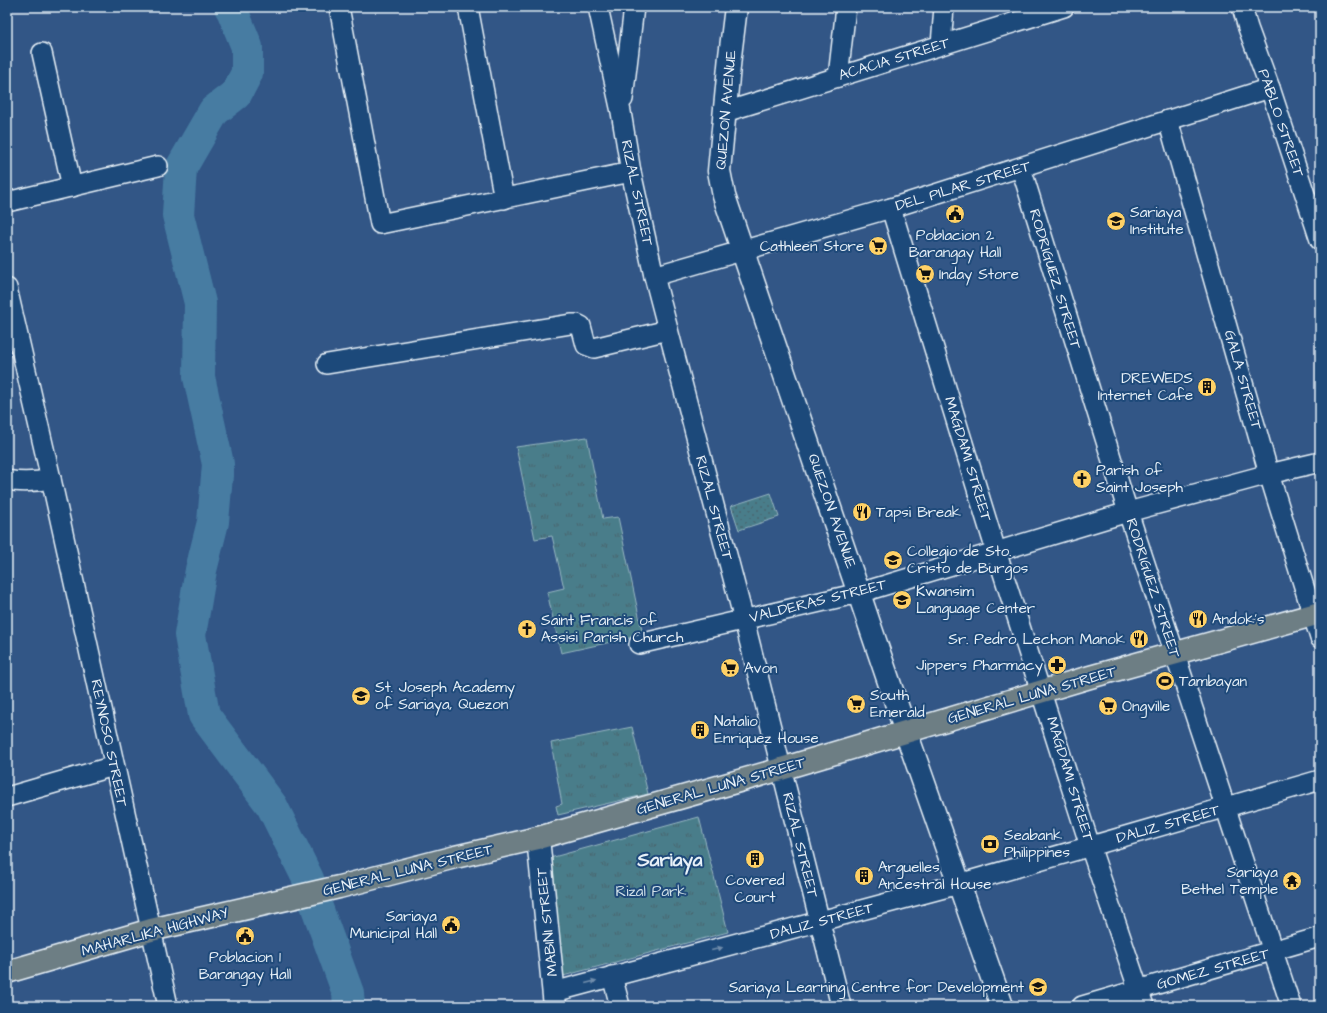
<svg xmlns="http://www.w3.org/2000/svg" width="1327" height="1013" viewBox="0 0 1327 1013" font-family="'Architects Daughter',sans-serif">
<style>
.grass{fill:url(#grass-dots);stroke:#98b7c1}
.park{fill:url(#park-tufts);stroke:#98b7c1}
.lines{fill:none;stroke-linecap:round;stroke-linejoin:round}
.river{stroke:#467ca2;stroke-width:32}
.street-casing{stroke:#e8f1f8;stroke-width:22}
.secondary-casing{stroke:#e8f1f8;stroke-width:25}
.primary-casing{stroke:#e8f1f8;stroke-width:25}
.street{stroke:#1f4a7a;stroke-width:19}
.secondary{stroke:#1f4a7a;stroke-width:22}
.primary{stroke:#6d7e84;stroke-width:22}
.oneway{fill:#6f8dac}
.labels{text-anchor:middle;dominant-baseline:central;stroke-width:4;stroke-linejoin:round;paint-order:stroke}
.street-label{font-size:15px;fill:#e8f1f8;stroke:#1f4a7a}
.poi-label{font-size:15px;fill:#e8f1f8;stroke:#1f4a7a;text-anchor:start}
.park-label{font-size:15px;fill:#d0e0e8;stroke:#1f4a7a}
.district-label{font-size:19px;font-weight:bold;fill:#e8f1f8;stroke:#1f4a7a}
</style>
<defs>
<pattern id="grass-dots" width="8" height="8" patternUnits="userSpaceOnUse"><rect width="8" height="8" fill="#497d8a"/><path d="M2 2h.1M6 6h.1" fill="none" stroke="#48656d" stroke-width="1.8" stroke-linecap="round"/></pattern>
<pattern id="park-tufts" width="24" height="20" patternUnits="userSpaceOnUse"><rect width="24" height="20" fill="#497d8a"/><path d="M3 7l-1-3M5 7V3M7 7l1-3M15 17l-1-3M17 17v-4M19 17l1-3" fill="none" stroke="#48656d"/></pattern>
</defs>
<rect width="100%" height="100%" fill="#325686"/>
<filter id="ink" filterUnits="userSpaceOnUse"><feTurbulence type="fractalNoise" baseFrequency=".025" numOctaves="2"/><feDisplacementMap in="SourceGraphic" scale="8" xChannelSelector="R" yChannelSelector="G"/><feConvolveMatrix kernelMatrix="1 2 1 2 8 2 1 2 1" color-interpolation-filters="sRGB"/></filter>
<g filter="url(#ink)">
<!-- grass -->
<path class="grass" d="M771,493l8,24 -40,13 -8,-24z"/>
<!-- park -->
<g class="park">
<path d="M587,437l16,82 15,-2 25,118 -82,18 -14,-61 17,-4 -12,-52 -17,3 -19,-92z"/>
<path d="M632,727l16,67 -90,21 -2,-9 6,-2 -11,-61z"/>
<path d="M699,817l29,115 -165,44 -13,-118z"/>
</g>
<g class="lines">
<!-- river -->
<path class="river" d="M230,7l2,3 15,37v26l-11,21 -22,17 -33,57 -3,47 22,88 -1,74 19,87 -5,58 -12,48 -11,65 14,80 68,91 36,73 7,23 33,91 1,13"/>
<!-- street casing -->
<g class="street-casing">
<g id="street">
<path d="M339,7l41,217 251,-52"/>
<path d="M468,7l36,192"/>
<path d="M598,7l23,105 10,60 23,104 90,344 97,386"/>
<path d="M1242,7l6,21 22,60 50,152"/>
<path d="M941,45l3,-38"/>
<path d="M42,53l30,134"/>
<path d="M838,77l8,-70"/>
<path d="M623,99l11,-92"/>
<path d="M725,112l339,-105"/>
<path d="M1168,120l101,354 51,164"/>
<path d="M1021,168l107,344 163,494"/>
<path d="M7,202l151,-36"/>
<path d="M891,208l105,343 94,295 54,160"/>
<path d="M654,276l237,-68 379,-120"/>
<path d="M7,288l44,191 117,527"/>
<path d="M327,364l244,-40h6l4,2 5,19 8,3 74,-18"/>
<path d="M7,480c15,3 29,2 44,-1"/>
<path d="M639,644l220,-51 269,-81 141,-38 51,-12"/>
<path d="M7,797l107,-31"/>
<path d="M612,976l8,30"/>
<path d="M554,992l405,-108 361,-104"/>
<path d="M1082,1006l238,-69"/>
</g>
</g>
<!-- secondary casing -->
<g class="secondary-casing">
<g id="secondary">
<path d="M736,7l-6,49 -11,115 5,25 182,536 96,274"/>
<path d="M538,838l17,168"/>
</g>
</g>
<!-- primary casing -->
<g class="primary-casing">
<path id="primary" d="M7,972l144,-42 188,-43 116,-30 83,-19 243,-69 309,-92 230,-64"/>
</g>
<!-- street -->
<use href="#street" class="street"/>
<!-- secondary -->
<use href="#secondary" class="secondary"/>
<!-- primary -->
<use href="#primary" class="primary"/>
</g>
<!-- one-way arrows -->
<defs><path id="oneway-solid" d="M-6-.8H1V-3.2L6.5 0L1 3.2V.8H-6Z"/></defs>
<g class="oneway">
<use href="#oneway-solid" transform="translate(717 949) rotate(-15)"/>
<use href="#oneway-solid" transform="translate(591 982) rotate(-15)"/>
</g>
</g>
<!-- icons -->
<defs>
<g id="civic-disc" transform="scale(1)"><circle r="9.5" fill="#ffd166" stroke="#1f4a7a"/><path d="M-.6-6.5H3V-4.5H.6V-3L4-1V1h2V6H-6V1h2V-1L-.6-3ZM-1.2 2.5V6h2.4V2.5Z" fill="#111"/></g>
<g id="university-disc" transform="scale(1)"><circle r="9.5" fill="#ffd166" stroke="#1f4a7a"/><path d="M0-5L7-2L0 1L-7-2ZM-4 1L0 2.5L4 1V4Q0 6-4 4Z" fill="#111"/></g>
<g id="supermarket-disc" transform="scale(1)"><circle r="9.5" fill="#ffd166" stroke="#1f4a7a"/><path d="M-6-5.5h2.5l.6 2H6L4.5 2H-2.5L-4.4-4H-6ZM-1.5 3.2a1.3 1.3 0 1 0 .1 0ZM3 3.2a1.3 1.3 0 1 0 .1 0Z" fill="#111"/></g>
<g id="building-disc" transform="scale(1)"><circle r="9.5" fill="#ffd166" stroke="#1f4a7a"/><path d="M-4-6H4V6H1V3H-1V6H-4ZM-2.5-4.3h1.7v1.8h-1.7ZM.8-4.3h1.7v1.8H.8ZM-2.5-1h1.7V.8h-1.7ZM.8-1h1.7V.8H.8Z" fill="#111"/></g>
<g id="church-disc" transform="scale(1)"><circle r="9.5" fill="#ffd166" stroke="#1f4a7a"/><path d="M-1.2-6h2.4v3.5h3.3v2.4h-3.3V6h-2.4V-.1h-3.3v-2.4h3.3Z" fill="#111"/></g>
<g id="restaurant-disc" transform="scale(1)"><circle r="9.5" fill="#ffd166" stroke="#1f4a7a"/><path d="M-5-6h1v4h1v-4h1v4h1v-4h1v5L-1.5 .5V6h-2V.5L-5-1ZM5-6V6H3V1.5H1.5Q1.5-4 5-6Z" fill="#111"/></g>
<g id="school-disc" transform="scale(1)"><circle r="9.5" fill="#ffd166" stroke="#1f4a7a"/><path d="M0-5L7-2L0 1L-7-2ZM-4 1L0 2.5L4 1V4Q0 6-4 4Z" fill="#111"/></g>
<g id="pharmacy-disc" transform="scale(1)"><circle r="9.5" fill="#ffd166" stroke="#1f4a7a"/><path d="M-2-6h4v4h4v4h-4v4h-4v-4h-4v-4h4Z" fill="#111"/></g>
<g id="stadium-disc" transform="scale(1)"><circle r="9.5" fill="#ffd166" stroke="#1f4a7a"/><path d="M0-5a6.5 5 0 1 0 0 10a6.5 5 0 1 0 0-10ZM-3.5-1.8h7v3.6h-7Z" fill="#111"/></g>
<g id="bank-disc" transform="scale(1)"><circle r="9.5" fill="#ffd166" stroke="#1f4a7a"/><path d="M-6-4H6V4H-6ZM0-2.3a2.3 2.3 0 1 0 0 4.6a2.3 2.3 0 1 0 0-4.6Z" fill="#111"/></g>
<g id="temple-disc" transform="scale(1)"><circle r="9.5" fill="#ffd166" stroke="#1f4a7a"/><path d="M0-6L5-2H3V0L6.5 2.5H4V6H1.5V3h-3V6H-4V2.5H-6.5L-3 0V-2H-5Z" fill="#111"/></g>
</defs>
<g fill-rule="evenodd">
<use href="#civic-disc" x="955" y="214"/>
<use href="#university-disc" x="1116" y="221"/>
<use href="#supermarket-disc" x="878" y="246"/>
<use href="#supermarket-disc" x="925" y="274"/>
<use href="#building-disc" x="1207" y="387"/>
<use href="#church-disc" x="1082" y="479"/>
<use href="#restaurant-disc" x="862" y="512"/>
<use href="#university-disc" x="893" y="560"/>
<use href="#school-disc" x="902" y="600"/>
<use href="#restaurant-disc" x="1198" y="619"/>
<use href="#church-disc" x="527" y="629"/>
<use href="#restaurant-disc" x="1139" y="639"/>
<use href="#pharmacy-disc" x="1057" y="665"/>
<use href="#supermarket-disc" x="730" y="668"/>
<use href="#stadium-disc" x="1165" y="681"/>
<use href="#school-disc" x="361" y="696"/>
<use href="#supermarket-disc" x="856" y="704"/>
<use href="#supermarket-disc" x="1108" y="706"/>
<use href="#building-disc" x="700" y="730"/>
<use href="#bank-disc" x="990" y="844"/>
<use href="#building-disc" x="755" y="859"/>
<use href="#building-disc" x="864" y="876"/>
<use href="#temple-disc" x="1292" y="881"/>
<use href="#civic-disc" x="451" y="925"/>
<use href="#civic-disc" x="245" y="936"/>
<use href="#school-disc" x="1038" y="987"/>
</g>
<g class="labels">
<!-- street labels -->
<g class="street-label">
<text transform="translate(894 59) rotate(-17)">ACACIA STREET</text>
<text transform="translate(726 110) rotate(-85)">QUEZON AVENUE</text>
<text transform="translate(1281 123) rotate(71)">PABLO STREET</text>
<text transform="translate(963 186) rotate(-17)">DEL PILAR STREET</text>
<text transform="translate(637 193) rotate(78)">RIZAL STREET</text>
<text transform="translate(1055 279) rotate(73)">RODRIGUEZ STREET</text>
<text transform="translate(1243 380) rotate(74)">GALA STREET</text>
<text transform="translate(968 459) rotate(73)">MAGDAMI STREET</text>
<text transform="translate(714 508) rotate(75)">RIZAL STREET</text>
<text transform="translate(832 511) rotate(71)">QUEZON AVENUE</text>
<text transform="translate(1153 588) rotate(72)">RODRIGUEZ STREET</text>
<text transform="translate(818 601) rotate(-14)">VALDERAS STREET</text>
<text transform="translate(1032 695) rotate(-16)">GENERAL LUNA STREET</text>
<text transform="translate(109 743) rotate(78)">REYNOSO STREET</text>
<text transform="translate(1070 779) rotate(73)">MAGDAMI STREET</text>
<text transform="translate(721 786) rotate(-16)">GENERAL LUNA STREET</text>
<text transform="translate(1168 824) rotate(-16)">DALIZ STREET</text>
<text transform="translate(800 845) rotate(76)">RIZAL STREET</text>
<text transform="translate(408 870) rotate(-14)">GENERAL LUNA STREET</text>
<text transform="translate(822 921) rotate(-15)">DALIZ STREET</text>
<text transform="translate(547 922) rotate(-96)">MABINI STREET</text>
<text transform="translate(155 932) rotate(-15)">MAHARLIKA HIGHWAY</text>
<text transform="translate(1213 969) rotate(-16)">GOMEZ STREET</text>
</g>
<!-- poi labels -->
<g class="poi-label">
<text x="1130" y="212">Sariaya<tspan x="1130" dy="17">Institute</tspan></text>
<text x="955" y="235" text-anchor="middle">Poblacion 2<tspan x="955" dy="17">Barangay Hall</tspan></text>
<text x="864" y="246" text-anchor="end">Cathleen Store</text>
<text x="939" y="274">Inday Store</text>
<text x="1193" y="378" text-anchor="end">DREWEDS<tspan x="1193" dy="17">Internet Cafe</tspan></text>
<text x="1096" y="470">Parish of<tspan x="1096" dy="17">Saint Joseph</tspan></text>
<text x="876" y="512">Tapsi Break</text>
<text x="907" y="551">Collegio de Sto.<tspan x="907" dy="17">Cristo de Burgos</tspan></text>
<text x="916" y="591">Kwansim<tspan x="916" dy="17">Language Center</tspan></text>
<text x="1212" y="619">Andok's</text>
<text x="541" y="620">Saint Francis of<tspan x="541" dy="17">Assisi Parish Church</tspan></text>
<text x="1125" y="639" text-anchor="end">Sr. Pedro Lechon Manok</text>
<text x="1043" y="665" text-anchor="end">Jippers Pharmacy</text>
<text x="744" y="668">Avon</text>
<text x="1179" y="681">Tambayan</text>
<text x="375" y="687">St. Joseph Academy<tspan x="375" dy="17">of Sariaya, Quezon</tspan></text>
<text x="870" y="695">South<tspan x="870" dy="17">Emerald</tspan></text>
<text x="1122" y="706">Ongville</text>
<text x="714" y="721">Natalio<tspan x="714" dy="17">Enriquez House</tspan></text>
<text x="1004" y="835">Seabank<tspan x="1004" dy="17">Philippines</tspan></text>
<text x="878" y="867">Arguelles<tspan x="878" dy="17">Ancestral House</tspan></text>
<text x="1278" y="872" text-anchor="end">Sariaya<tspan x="1278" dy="17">Bethel Temple</tspan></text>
<text x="755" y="880" text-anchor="middle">Covered<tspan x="755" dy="17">Court</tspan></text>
<text x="437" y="916" text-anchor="end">Sariaya<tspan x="437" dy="17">Municipal Hall</tspan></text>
<text x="245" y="957" text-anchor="middle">Poblacion 1<tspan x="245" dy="17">Barangay Hall</tspan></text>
<text x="1024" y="987" text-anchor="end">Sariaya Learning Centre for Development</text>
</g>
<!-- park labels -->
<g class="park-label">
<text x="651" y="891">Rizal Park</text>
</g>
<!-- district labels -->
<g class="district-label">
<text x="670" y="860">Sariaya</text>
</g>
</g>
<!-- margin -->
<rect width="1327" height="1013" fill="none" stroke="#1f4a7a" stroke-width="24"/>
<rect x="12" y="12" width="1303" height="989" fill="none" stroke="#e8f1f8" stroke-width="1.5" filter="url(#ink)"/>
</svg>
